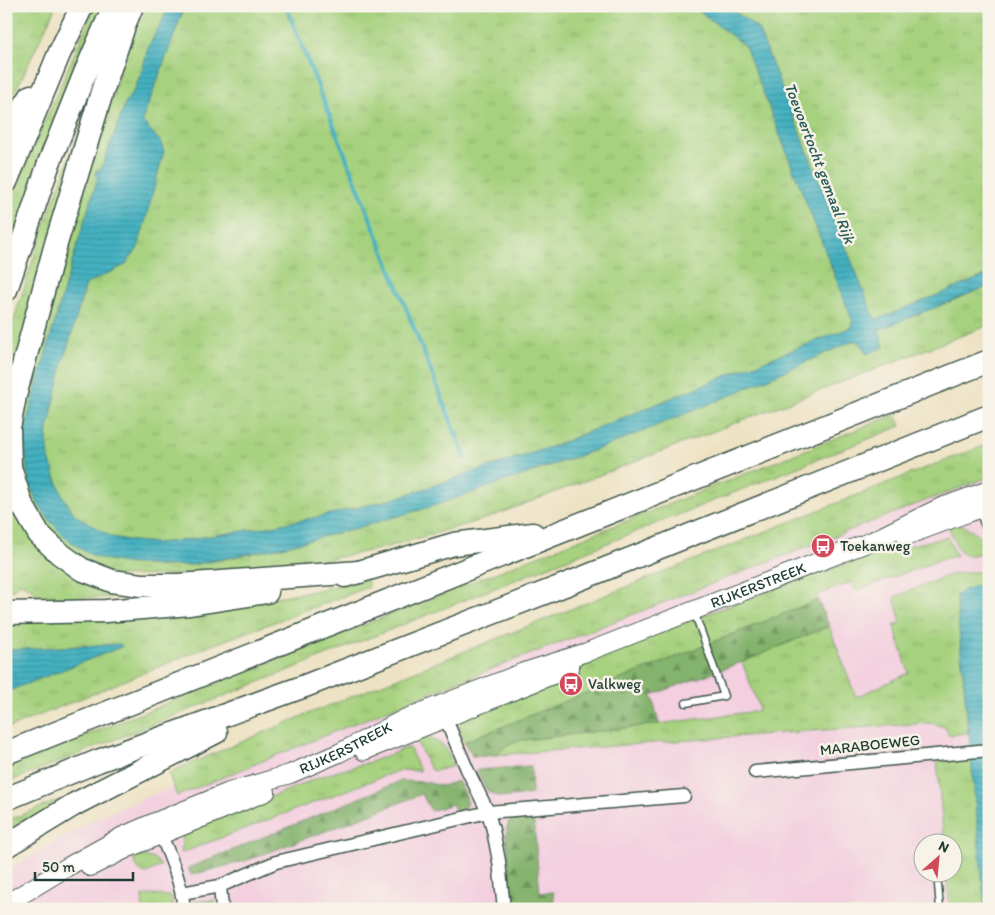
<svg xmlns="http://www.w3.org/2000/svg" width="995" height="915" viewBox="0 0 995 915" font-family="Itim,sans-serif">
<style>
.built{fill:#f3cfdf;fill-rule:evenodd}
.grass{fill:url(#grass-tufts);stroke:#628759}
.forest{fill:url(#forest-firs);stroke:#527850}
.water{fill:url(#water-rules);stroke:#32777a}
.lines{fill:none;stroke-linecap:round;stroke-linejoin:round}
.stream{stroke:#44b1c1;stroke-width:4}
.lane-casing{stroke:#3e5649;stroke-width:9}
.street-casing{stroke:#3e5649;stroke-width:15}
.secondary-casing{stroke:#3e5649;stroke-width:20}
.highway-casing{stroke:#3e5649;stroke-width:25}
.lane{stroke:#fff;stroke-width:6}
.street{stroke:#fff;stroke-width:12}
.secondary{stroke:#fff;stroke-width:18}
.highway{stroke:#fff;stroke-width:22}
.labels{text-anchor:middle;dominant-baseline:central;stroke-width:5;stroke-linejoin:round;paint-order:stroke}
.poi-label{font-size:15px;fill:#1f3d34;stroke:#f7f3e8;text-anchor:start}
.street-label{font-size:15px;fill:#1f3d34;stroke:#f7f3e8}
.water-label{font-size:16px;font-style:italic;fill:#285a57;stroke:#f7f3e8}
</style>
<defs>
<pattern id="grass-tufts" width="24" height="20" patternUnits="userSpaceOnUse" patternTransform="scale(1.25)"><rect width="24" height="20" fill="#a6d17e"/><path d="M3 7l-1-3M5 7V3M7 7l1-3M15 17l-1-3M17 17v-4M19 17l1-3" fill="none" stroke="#8eb46e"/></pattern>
<pattern id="forest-firs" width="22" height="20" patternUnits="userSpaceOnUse" patternTransform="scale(1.25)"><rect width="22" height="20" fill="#84b36d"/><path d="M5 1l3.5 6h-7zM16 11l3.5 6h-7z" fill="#6b935a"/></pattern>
<pattern id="water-rules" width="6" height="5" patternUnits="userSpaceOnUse" patternTransform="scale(1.25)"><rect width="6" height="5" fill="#44b1c1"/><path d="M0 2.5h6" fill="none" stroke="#38919e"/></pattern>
</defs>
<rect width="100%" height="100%" fill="#f7f3e8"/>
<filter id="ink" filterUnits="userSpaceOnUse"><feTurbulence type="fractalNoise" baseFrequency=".02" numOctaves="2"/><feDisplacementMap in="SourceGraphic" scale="10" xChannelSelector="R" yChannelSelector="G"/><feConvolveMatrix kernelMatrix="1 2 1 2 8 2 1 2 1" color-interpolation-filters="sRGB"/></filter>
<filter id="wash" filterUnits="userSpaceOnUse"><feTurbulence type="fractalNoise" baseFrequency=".0096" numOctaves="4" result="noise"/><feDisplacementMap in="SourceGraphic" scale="20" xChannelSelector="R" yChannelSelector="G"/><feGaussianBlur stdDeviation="1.12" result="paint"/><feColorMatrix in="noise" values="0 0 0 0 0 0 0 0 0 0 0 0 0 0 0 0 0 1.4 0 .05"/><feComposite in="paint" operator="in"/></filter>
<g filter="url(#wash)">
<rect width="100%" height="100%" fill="#ede2c3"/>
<!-- built -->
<path class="built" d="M989,463v446h-983v-37l90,-54 439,-179zM922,842h30v30h-30z"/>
<!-- grass -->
<g class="grass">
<path d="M6,6h50l-50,105z"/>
<path d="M95,6h8l-97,251v-47z"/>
<path d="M140,6h28l-5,14 -15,27 -5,21 -9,22 -8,12 -25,67 -5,1 -1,5 3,3c-26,81 -49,163 -72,246 -3,21 0,43 5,64l93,75 37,3 29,-1 26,-4 66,-14 71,-18 77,-22 123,-42 51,-18 113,-46 136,-60c8,-1 11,6 13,13l18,-7 -6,-17 111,-44v39l-116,45 -385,148 -104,30 -79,16 -76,10 -117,2 -70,-46 -28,-64 5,-69z"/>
<path d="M185,6h508l52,40 108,276 -1,5 -134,52 -165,67 -160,53 -75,18 -56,11 -84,13 -21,2 -25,-2 -20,-4 -37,-22 -11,-17 -8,-19 -7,-21 -2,-18 1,-12 16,-69 22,-75 39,-19 35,-124 -18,-20z"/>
<path d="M727,6h262v268l-108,44 -4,1 -3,-2 -116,-288z"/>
<path d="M96,86l-90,335v-77l36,-112z"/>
<path d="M896,414l5,12 -895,357v-16z"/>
<path d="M989,444v33l-56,21 -516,200 -240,98 -9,-23 137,-58 615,-245z"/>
<path d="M6,471l11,35 102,80 2,11 -75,2 -20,-14 -7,-2 -7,8 -6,5z"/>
<path d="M956,523c16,5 28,12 31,29l-19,4 -10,-7 -10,-24z"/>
<path d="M948,537l8,19 -16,4 -84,31 -4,-9 -35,13 1,5 -354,142c-7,-22 -8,-20 10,-34 96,-40 192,-80 289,-115 60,-22 122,-44 185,-56z"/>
<path d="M967,572h22v82l-6,-69 -27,10 12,138 -19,2 -4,-8 -14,-4 -122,8 -313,24 11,-10 9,-4 143,-17 98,-13 2,-3 -1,-4 -16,-42 87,-36 27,71 53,-24 -15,-47 7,-4 -7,-25 55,-22z"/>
<path d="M367,579l2,8 -157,58 -206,84v-37l115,-45 -2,-3 -113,6v-30l190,-10 116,-19z"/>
<path d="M414,736l20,4 11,7 9,19 -20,5 -4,-2z"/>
<path d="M409,747l11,24 -20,-1 -219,83 2,-20 139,-57 51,-15z"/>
<path d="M971,758l14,151h-35l-4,-36 6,-1v-30h-8l-7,-81z"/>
<path d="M59,800l1,3 -54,32v-14z"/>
<path d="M145,856l11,4 5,6 -15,7 -7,-2 -6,-13z"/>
<path d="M149,895l22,1 2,13h-30l-1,-12z"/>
<path d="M214,900l1,9h-22l-1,-7z"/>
</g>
<!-- forest -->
<g class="forest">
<path d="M818,600l11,26 -87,36 -90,33 7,29 -143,17 -9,4 -11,10 -23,2 -9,-15z"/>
<path d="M531,766l1,28c-15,2 -35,8 -46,-5 -4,-5 -6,-13 -9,-19z"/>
<path d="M401,781l24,1 17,4 16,-5c6,10 17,25 -1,31l-2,-2 -3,-6 -21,7 -9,-17 -80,31 -97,36 -54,14 -3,-7z"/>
<path d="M533,812l7,81 13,-1 2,17h-42l-7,-74c2,-21 9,-20 27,-23z"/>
</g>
<!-- water -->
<g class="water">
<path d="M168,6h17l-43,115 18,20 4,10 -26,97 -13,17 -39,19 -22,75 -16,69 -1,12 2,18 7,21 8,19 11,17 37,22 20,4 25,2 21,-2 84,-13 56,-11 75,-18 161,-53 164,-67 134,-52 1,-5 -108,-276 -52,-40h34l31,23 116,288 3,2 4,-1 108,-44v12l-111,44 6,17 -18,7c-2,-7 -5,-14 -13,-13l-136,60 -113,46 -174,60 -77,22 -71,18 -92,18 -29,1 -37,-3 -26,-5 -16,-8 -17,-13 -15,-16 -12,-17 -7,-16 -4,-17 -3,-35 2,-12c23,-82 46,-165 72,-246l-3,-3 1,-4 5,-2 25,-67 8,-12 9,-22 5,-21 15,-27z"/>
<path d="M983,584l6,70v255h-4l-29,-314 5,-2v-2l16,-6 1,1z"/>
<path d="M119,644l3,1 -1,2 -115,45v-42z"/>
</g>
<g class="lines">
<!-- stream -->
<path class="stream" d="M286,6l180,453"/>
</g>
</g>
<g filter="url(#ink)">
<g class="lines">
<!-- lane casing -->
<g class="lane-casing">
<g id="lane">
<path d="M686,703l38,-7 -28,-79"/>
<path d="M938,885l2,24"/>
</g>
</g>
<!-- street casing -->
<g class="street-casing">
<g id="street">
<path d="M981,508l8,20"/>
<path d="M442,710l25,59 21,43 5,18 6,31 5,48"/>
<path d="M755,772l234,-22"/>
<path d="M158,828c11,26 23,52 26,81"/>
<path d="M220,886l56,-24 212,-50 196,-16"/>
<path d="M182,893l38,-7 2,23"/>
</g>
</g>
<!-- secondary casing -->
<g class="secondary-casing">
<g id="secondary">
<path d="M906,536l83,-31"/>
<path d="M364,751l206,-83"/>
<path d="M90,867l36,-18 140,-57"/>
<path id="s1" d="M6,904l63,-38 52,-29 34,-15 74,-30 61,-18 49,-21 65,-34 120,-47 63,-20 285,-111 67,-33 50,-18"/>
</g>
</g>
<!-- highway casing -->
<g class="highway-casing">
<g id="highway">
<path d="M132,6l-7,17 -23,69 -47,155 -40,149 -6,32 1,39 11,36 18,31 20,19 22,16 31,12 29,4h38l180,-13"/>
<path d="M6,136l9,-16 16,-24"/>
<path d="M6,182l53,-128 23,-48"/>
<path d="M6,290l43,-127 36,-90 29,-67"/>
<path d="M345,576l109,-32 79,-10"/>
<path d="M6,613l100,-2 84,-7 77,-12"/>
<path d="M6,753l983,-392"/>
<path d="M6,799l92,-38 207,-75 275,-107 409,-163"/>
<path d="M6,846l69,-42 141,-72"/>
</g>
</g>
<!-- lane -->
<use href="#lane" class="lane"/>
<!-- street -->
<use href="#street" class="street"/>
<!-- secondary -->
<use href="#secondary" class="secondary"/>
<!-- highway -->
<use href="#highway" class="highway"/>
</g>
</g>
<!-- icons -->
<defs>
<g id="bus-disc" transform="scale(1.25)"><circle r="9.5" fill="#d1495b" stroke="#f7f3e8"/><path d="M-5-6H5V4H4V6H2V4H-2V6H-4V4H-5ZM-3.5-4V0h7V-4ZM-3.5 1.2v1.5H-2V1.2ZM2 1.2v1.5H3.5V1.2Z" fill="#fff"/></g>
</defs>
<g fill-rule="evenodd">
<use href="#bus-disc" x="823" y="546"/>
<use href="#bus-disc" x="571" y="684"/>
</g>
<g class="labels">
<!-- poi labels -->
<g class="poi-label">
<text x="840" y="546">Toekanweg</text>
<text x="588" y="684">Valkweg</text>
</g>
<!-- street labels -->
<g class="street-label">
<text stroke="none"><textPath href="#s1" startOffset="819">RIJKERSTREEK</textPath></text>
<text transform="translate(870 745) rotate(-6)">MARABOEWEG</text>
<text stroke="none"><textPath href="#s1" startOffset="375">RIJKERSTREEK</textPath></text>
</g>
<!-- water labels -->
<g class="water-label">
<text transform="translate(820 163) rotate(69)">Toevoertocht gemaal Rijk</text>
</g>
</g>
<!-- margin -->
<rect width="995" height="915" fill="none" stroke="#f7f3e8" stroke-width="25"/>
<!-- north arrow -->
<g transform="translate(938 858) rotate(27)"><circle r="24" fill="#f7f3e8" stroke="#a1aaa0"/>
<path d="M0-4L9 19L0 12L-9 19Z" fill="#d1495b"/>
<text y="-8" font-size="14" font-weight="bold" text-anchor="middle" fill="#1f3d34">N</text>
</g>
<!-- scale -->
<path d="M35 872v8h98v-8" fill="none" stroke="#1f3d34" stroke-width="2.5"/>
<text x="42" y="872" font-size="15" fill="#1f3d34" stroke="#f7f3e8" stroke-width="4" paint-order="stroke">50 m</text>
</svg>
